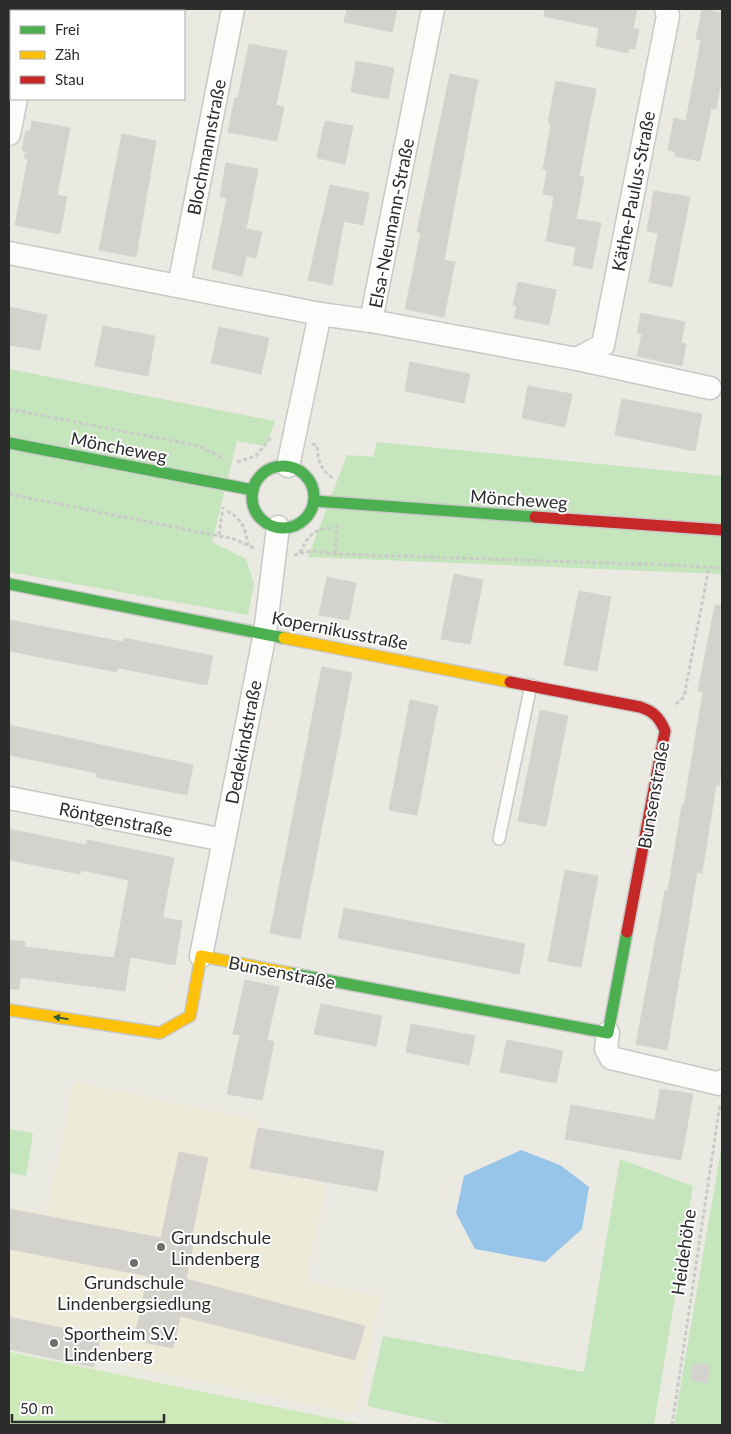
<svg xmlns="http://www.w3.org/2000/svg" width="731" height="1434" viewBox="0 0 731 1434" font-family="Lato,sans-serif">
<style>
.education{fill:#edead8}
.green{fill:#c5e6bc}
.pitch{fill:#ceeab9}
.water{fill:#97c5ea}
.building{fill:#d3d2cd;stroke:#d5d4ce}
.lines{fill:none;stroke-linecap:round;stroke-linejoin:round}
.lane-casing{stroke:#c8c8c7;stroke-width:14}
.street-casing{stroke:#c8c8c7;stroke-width:25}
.fast-casing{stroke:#c8c8c7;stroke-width:14}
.slow-casing{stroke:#c8c8c7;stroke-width:14}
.jam-casing{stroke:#c8c8c7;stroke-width:14}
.path{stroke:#cacac9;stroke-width:3;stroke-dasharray:4 2.5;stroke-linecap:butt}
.lane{stroke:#fcfcfb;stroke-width:11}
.street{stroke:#fcfcfb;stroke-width:22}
.fast{stroke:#4caf50;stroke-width:11}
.slow{stroke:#ffc107;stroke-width:11}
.jam{stroke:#c62828;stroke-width:11}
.oneway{fill:#375a39}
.poi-dot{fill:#6e6e6c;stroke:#fff;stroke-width:2}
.labels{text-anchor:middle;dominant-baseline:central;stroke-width:4;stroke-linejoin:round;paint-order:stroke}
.street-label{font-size:18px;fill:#2c2c2c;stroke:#fff}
.poi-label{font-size:18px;fill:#2c2c2c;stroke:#fff;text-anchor:start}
</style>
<rect width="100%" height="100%" fill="#eae9e2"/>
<!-- education -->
<path class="education" d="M74,1082l184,38 -10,50 78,15 -20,96 74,15 -24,118 -230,-48v-4l-27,-6 4,-20 -94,-20v-110l38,7z"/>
<!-- green -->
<g class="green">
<path d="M9,369l266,52 -9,25 -29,-5 -25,101 34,17 8,24 -6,32 -239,-43z"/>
<path d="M377,442l345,34v98l-414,-17 39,-102 26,2z"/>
<path d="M9,1129l24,4 -7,43 -17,-3z"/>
<path d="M722,1143v282h-48z"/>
<path d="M620,1159l73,27 -39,239h-203l-84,-19 16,-70 201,36z"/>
</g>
<!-- pitch -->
<path class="pitch" d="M9,1352l355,73h-355z"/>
<!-- water -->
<path class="water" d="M521,1150l39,15 29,22 -7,42 -37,33 -70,-13 -19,-36 8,-37z"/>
<!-- building -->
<g class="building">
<path d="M347,9h50l-5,23 -48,-10z"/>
<path d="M545,9h92l-4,19 6,2 -4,19 -6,-1 -1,5 -32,-7 3,-18 -55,-12z"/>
<path d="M702,9l20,4v64l-6,32 -5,-1 -11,53 -25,-5 1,-4 -8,-2 6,-32 12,3 15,-81 -5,-1z"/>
<path d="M249,44l38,7 -11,54 8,2 -7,34 -49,-9 7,-35 3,1z"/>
<path d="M356,61l38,7 -6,31 -37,-7z"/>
<path d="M450,74l28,6 -34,180 11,2 -11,55 -39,-8 16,-76 -4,-1z"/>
<path d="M556,81l40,8 -17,87 5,1 -8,42 25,4 -9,46 -19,-4 3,-18 -30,-6 8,-45 -11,-2 4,-24 -4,-1 8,-45 -3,-1z"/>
<path d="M32,121l38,7 -13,67 10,2 -7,37 -45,-9 13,-66 -4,-1 2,-7 -4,-1 4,-19 4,1z"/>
<path d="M325,121l28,5 -8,38 -28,-6z"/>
<path d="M122,134l34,7 -20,116 -37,-7z"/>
<path d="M226,163l32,6 -12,60 16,3 -6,26 -10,-2 -4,20 -30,-7 15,-71 -7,-1z"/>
<path d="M330,185l39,8 -6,32 -19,-4 -12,64 -24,-5z"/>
<path d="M654,191l36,6 -18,90 -23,-5 9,-49 -11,-2z"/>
<path d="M518,282l38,8 -7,35 -35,-7 3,-12 -4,-1z"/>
<path d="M9,307l38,8 -7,35 -31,-5z"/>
<path d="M641,313l44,9 -4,21 5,1 -4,22 -45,-10 5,-22 -5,-1z"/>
<path d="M103,326l52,10 -7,40 -53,-10z"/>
<path d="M219,327l50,11 -8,36 -50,-11z"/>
<path d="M410,362l60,12 -6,29 -59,-12z"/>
<path d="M528,386l44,8 -7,33 -43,-9z"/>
<path d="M622,399l80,15 -7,37 -80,-16z"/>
<path d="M454,574l29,6 -13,64 -29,-5z"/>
<path d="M327,577l29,6 -7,37 -30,-5z"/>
<path d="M579,591l32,6 -14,74 -33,-6z"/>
<path d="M715,605l7,1v160l-3,20 -3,-1 -14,88 -5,-1 -30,178 -31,-6 29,-153h3l14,-86h2l19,-113 -5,-1z"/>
<path d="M9,620l114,22 1,-4 89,18 -6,29 -89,-17 -1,4 -108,-21z"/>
<path d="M322,667l30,6 -52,266 -30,-6z"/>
<path d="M410,700l28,6 -21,109 -28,-5z"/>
<path d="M540,710l28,6 -22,110 -28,-5z"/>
<path d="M9,725l184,40 -6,30 -91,-18 1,-4 -88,-18z"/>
<path d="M9,829l77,16 1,-5 87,18 -11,57v3l19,3 -7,44 -45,-8 -5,34 -104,-14v-5l-2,17h-10v-49l16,2v5l89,11 15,-78 -48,-10 -1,4 -71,-14z"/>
<path d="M565,870l33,6 -17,91 -33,-6z"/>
<path d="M344,908l181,36 -6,30 -181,-36z"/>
<path d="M245,980l34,7 -12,53 7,2 -12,58 -35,-6 13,-59 -7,-1z"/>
<path d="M321,1004l61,12 -6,30 -62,-12z"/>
<path d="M411,1024l64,12 -6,29 -63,-13z"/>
<path d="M507,1040l56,11 -7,32 -56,-11z"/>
<path d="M660,1089l33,5 -12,66 -116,-21 6,-34 84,15z"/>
<path d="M258,1128l126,23 -7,40 -127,-23z"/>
<path d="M179,1152l29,6 -18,86 3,1 -7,34 179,47 -10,34 -175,-44 -7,32 -39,-8 14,-64 -139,-27v-40l152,29z"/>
<path d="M9,1317l91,19 -6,31 -85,-18z"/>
<path d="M694,1363l16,3 -3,17 -16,-3z"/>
</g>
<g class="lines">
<!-- lane casing -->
<g class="lane-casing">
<path id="lane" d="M499,839l32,-154"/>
</g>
<!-- street casing -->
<g class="street-casing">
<g id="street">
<path d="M32,11l1,-2"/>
<path d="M9,134l7,-35"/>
<path d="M9,253l311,61"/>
<path d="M179,286l54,-277"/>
<path d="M371,321l206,38 26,-14 65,-329 -2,-7"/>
<path d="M577,359l133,29"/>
<path d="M288,466l32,-152 51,7 62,-312"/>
<path d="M9,798l215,42"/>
<path d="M201,956l64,-323 13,-106"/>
<path d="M608,1033l-2,16 5,9 109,26 2,-3"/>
</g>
</g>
<!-- fast casing -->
<g class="fast-casing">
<g id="fast">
<path d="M9,443l244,47"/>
<circle cx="283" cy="497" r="31"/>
<path d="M314,501l221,16"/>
<path d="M9,584l275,54"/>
<path d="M289,973l319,60 19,-101"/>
</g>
</g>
<!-- slow casing -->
<g class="slow-casing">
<g id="slow">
<path d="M284,638l226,44"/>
<path d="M9,1010l151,23 30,-17 11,-60 88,17"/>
</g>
</g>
<!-- jam casing -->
<g class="jam-casing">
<g id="jam">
<path d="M535,517l187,13"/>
<path d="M510,682l130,25c13,4 20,11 25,24l-38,201"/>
</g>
</g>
<!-- path -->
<g class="path">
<path d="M9,409l190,37 25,13"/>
<path d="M312,444l5,1c1,15 3,25 16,33"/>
<path d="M237,462l19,-6 16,-20"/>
<path d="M9,494l225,45 20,9"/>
<path d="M227,511c15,7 19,19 21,34"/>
<path d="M219,535l4,-28"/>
<path d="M300,553c6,-15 14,-25 31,-25"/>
<path d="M335,554l2,-29"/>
<path d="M294,555l17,-4 24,3 336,11 51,3"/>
<path d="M676,704l8,-7 25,-130"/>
<path d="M672,1425l48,-321"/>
</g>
<!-- lane -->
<use href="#lane" class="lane"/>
<!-- street -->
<use href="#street" class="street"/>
<!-- fast -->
<use href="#fast" class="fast"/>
<!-- slow -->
<use href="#slow" class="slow"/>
<!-- jam -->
<use href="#jam" class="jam"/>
</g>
<!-- one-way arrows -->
<defs><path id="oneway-solid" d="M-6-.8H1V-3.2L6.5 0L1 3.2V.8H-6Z" transform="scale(1.25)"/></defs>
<use class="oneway" href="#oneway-solid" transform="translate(61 1018) rotate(-171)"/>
<!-- markers -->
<g class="poi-dot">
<circle cx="161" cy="1247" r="5"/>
<circle cx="134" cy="1263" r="5"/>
<circle cx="54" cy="1343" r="5"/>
</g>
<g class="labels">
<!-- street labels -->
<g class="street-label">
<text transform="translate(206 147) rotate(-79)">Blochmannstraße</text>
<text transform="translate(633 191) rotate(-79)">Käthe-Paulus-Straße</text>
<text transform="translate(391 223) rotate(-79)">Elsa-Neumann-Straße</text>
<text transform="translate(119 447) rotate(11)">Möncheweg</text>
<text transform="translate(519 499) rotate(4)">Möncheweg</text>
<text transform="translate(340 630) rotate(11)">Kopernikusstraße</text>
<text transform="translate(243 742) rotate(-79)">Dedekindstraße</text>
<text transform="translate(653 795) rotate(-80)">Bunsenstraße</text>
<text transform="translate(116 819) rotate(11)">Röntgenstraße</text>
<text transform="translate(282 972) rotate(11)">Bunsenstraße</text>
<text transform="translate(683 1252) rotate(-82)">Heidehöhe</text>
</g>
<!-- poi labels -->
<g class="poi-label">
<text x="171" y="1237">Grundschule<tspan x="171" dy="21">Lindenberg</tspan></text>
<text x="134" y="1282" text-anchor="middle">Grundschule<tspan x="134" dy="21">Lindenbergsiedlung</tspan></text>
<text x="64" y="1333">Sportheim S.V.<tspan x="64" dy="21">Lindenberg</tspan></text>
</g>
</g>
<!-- border -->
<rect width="731" height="1434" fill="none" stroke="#2c2c2c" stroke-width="20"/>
<!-- legend -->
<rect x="10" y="10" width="175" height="90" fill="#ffffff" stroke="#ababab"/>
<rect x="20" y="26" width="25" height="8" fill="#4caf50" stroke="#ababab"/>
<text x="55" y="35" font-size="15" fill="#2c2c2c">Frei</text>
<rect x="20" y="51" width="25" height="8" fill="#ffc107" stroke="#ababab"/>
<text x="55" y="60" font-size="15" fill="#2c2c2c">Zäh</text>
<rect x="20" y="76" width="25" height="8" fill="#c62828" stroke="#ababab"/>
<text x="55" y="85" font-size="15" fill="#2c2c2c">Stau</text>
<!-- scale -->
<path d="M12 1414v8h152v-8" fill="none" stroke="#2c2c2c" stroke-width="2.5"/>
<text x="20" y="1414" font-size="15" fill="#2c2c2c" stroke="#ffffff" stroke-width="4" paint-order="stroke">50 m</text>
</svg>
